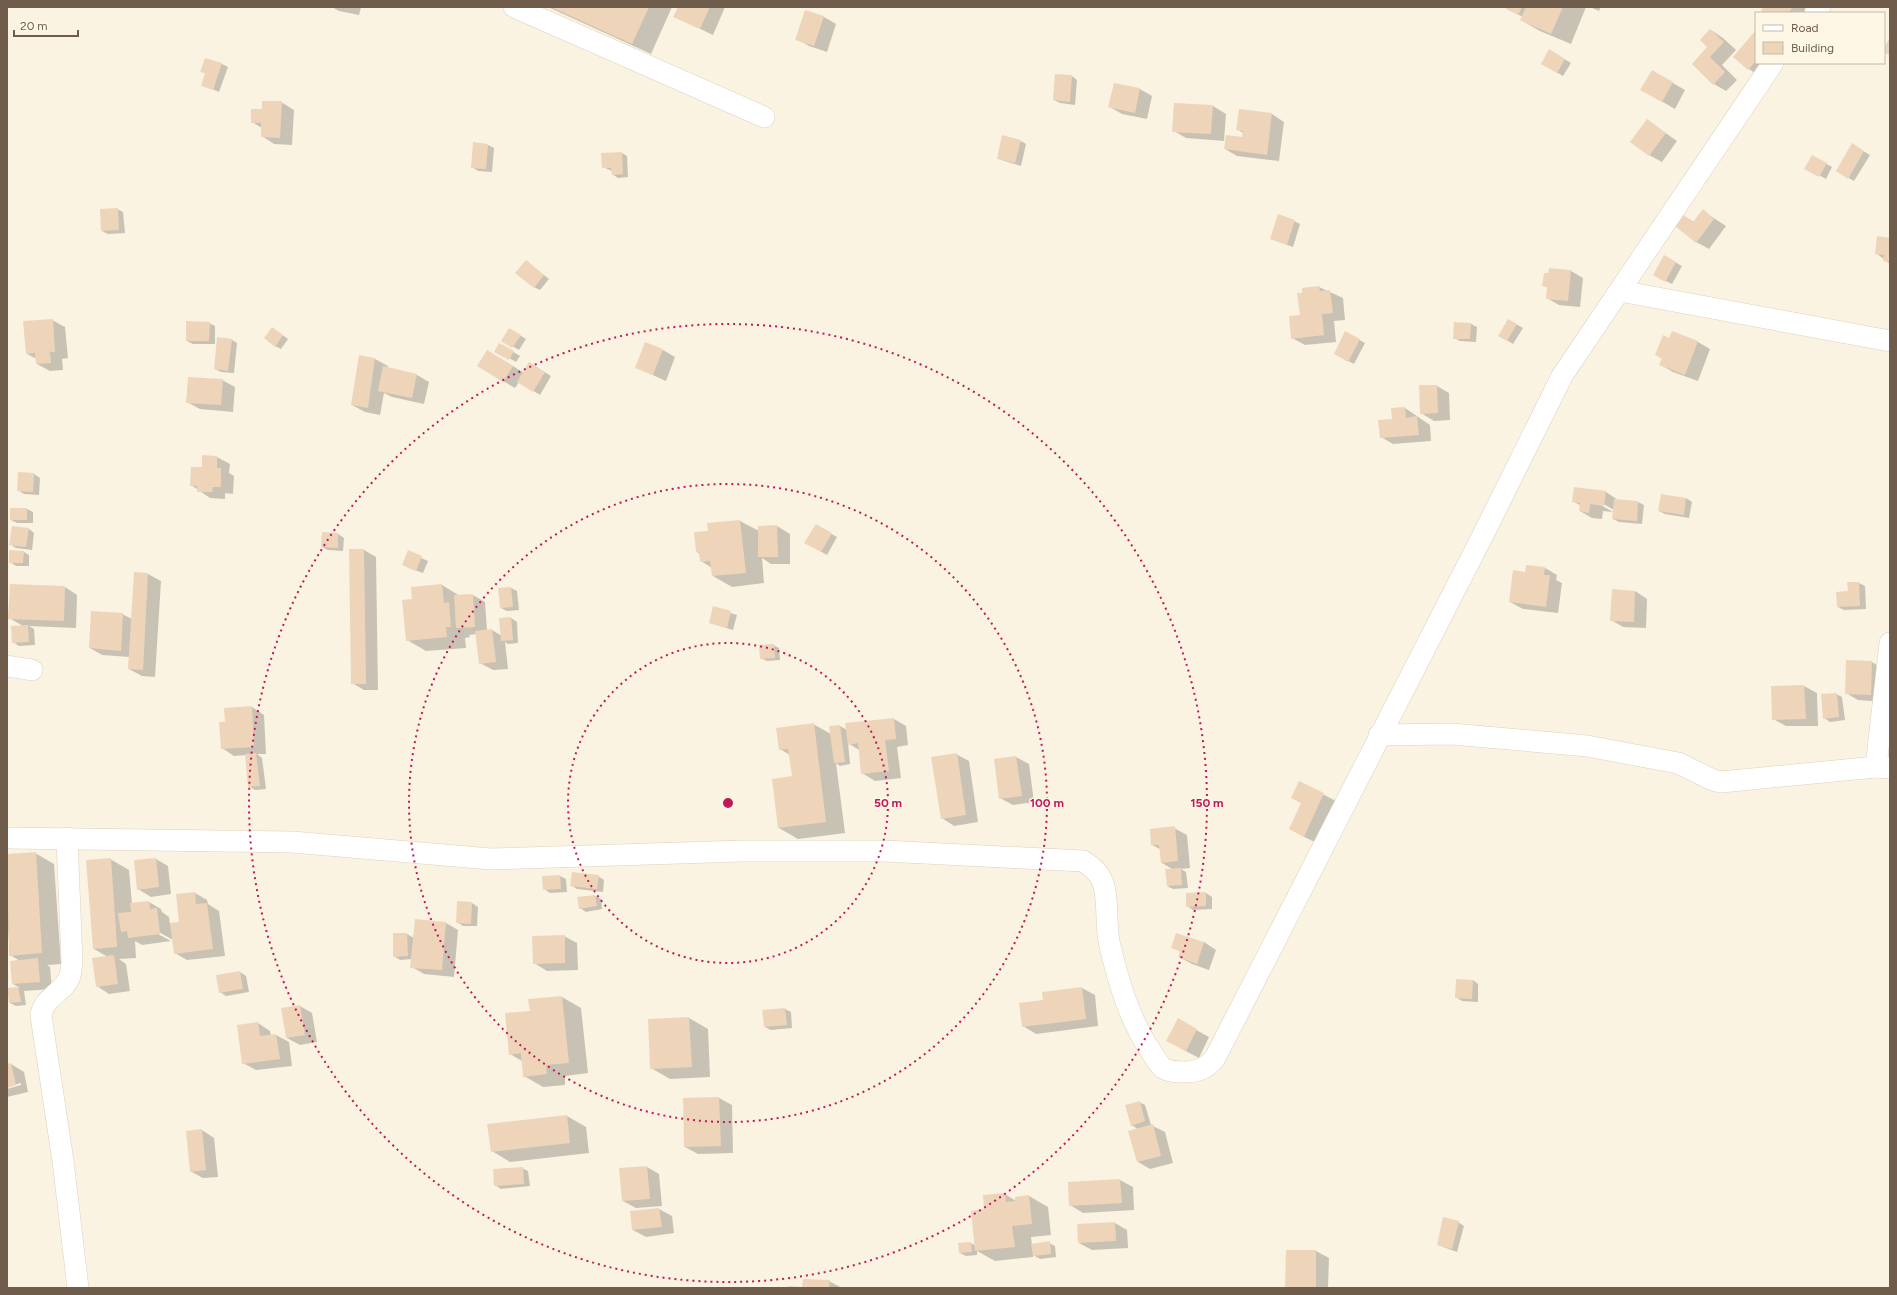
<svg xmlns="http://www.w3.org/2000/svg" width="1897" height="1295" viewBox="0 0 1897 1295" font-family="Figtree,sans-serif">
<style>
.shadow{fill:#0003}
.building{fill:#eed5ba}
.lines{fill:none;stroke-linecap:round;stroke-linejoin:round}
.minor-casing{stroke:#ded0bd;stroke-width:22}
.minor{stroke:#fff;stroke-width:21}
.ring{fill:none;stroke:#c2185b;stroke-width:2;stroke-dasharray:2 4}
.centre{fill:#c2185b;stroke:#fef7e6;stroke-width:2}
.ring-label{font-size:12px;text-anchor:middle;font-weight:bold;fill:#c2185b;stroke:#fef7e6;stroke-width:3;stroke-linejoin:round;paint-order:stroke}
</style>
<rect width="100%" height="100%" fill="#faf3e1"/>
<!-- shadow -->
<g class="shadow">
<path d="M332,7h29l-2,8 -20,-4z"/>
<path d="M548,7h124l-21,47z"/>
<path d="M679,7h46l-12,28 -38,-18z"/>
<path d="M1508,7h78l-15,37 -31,-13 -19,-11 2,-3 -10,-5z"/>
<path d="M1590,7h11l-2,4z"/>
<path d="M1765,7h46l-4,6h-41z"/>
<path d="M806,11l18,6 12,7 -9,28 -18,-6 -12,-7z"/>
<path d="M1711,30l12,8 13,12 -14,15 15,15 -11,11 -12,-7 -21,-20 16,-17z"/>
<path d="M1756,32v31h17l-12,14 -12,-8 -15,-12z"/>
<path d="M1549,50l22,13 -8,13 -21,-12z"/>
<path d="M222,64l6,3 -9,25 -16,-7 3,-11 -4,-3z"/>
<path d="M1652,71l33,19 -10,19 -33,-19z"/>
<path d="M1072,76l5,4 -2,25 -15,-2 -6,-3z"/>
<path d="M1140,89l12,7 -5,23 -25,-5 -12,-7z"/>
<path d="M281,102l13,8 -2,35 -18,-1 -12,-8v-8l-10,-6 11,-12z"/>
<path d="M1175,104l38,2 13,8 -2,27 -38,-3 -12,-7z"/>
<path d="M1272,114l12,8 -5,39 -42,-5 -12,-7 18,-11v-5l-6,-4z"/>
<path d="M1647,120l30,21 -15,21 -13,-7z"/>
<path d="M1021,141l5,3 -5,22 -17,-5 -6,-3z"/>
<path d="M488,145l6,3 -2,24 -14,-1 -6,-4z"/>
<path d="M1853,145l17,10 -16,26 -17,-10z"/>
<path d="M622,153l5,3 1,21 -10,1 -6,-4v-3l-9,-4z"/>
<path d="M1812,156l20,11 -6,12 -20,-11z"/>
<path d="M117,209l6,3 2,21 -17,1 -6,-3z"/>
<path d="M1703,211l23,15 -17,23 -13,-7 -12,-26 10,6z"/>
<path d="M1294,221l6,3 -7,23 -22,-8z"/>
<path d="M1890,239v25l-14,-11z"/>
<path d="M1664,256l18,10 -10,18 -18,-9z"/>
<path d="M526,261l23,18 -9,11 -6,-3z"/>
<path d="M1571,271l12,7 -3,29 -21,-2 -12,-7 1,-10 -5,-3 6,-10z"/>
<path d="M1319,287l24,11 2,22 -11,1 2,21 -31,3 -13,-7 9,-22 3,-22z"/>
<path d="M52,320l13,7 3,31 -6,1 1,11 -13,1 -13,-7v-5l-10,-5z"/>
<path d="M1509,320l14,8 -10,16 -13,-8z"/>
<path d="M209,323l6,3v18h-22l-6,-3z"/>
<path d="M1471,324l6,3 -1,15 -16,-1 -6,-3z"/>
<path d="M510,329l16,10 -7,11 -16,-9z"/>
<path d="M278,332l10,7 -7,10 -6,-3z"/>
<path d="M1346,333l19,10 -11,21 -19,-10z"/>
<path d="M1670,339l28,3 12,7 -12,32 -25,-9 -12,-7 2,-6 -7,-4z"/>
<path d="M232,340l5,3 -3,30 -13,-1 -6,-3z"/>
<path d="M500,344l20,12 -4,6 -20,-11z"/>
<path d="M663,350l12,7 -9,24 -29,-13z"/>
<path d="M360,356l15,3 13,7 -1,2 30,7 12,7 -5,22 -32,-7 -8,-4 -4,22 -15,-3 -13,-7z"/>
<path d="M500,358l24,15 6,-10 21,13 -11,19 -21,-13 -4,6 -12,-7z"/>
<path d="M222,380l13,7 -2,25 -33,-3 -13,-7z"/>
<path d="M1437,386l12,7 1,27 -16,1 -13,-8z"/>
<path d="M1405,408l25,17 1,16 -38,3 -12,-7 12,-17z"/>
<path d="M203,456l14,1 13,7 -1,9 5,3 -1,18 -8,-1v6l-15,-1 -19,-13 12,-17z"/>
<path d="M19,473l15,1 6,4 -1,17 -15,-1 -6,-4z"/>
<path d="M1606,492l12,8 20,2 6,3 -2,19 -23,-2 -6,-3 1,-9 -14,-8 -1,2 14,8 -10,-1 -1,8 -10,-1 -12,-7 1,-5 -8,-5z"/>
<path d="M1686,498l6,4 -3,16 -24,-4 -6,-3z"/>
<path d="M27,509l6,3v11h-16l-6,-3z"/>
<path d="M740,521l19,10v-4l18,-1 13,8v30h-19l-9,-6 2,25 -32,4 -19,-11 -1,-8 -11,-7 -1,-7 -3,-2 12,-21z"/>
<path d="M816,525l21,12 -10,18 -21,-12z"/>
<path d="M29,529l5,4 -2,17 -16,-2 -6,-4z"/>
<path d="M338,534l6,4 -1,13 -15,-1 -6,-3z"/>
<path d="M364,550l12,7 2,133h-14l-12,-7z"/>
<path d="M24,552l5,3v11h-13l-6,-4z"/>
<path d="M408,552l20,9 -5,12 -14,-5z"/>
<path d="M1545,568l12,7 -1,5 6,3 -4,30 -35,-4 -13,-7z"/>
<path d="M135,573l13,1 13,7 -6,96 -13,-1 -13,-7 1,-12 -28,-2 -12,-7 32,-34 10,5z"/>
<path d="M1848,583h11l6,3 1,23 -22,1 -6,-3 11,-15z"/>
<path d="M442,585l18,11 13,-1 12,7 2,29 5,-1 10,6 9,-18 6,4 1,21 -10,1 -3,-2 3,27 -15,1 -13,-7 -3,-29 -8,1 1,2 -5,1 1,10 -40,3 -19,-11 6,-40z"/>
<path d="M65,587l12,8 -1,33 -47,-2 5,3 1,16 -16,1 -6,-4 10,-16 -14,-8z"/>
<path d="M511,588l6,3 2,19 -12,1 -6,-3 -2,-19z"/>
<path d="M1635,591l12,8 -1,29 -23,-1 -12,-7z"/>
<path d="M714,608l23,7 -4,15 -23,-7z"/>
<path d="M773,645l6,3 1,12 -13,1 -6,-3z"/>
<path d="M1872,662l12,8 -1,32 -25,-2 -12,-7z"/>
<path d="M1772,686h32l13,7 1,33h-32l-13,-7z"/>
<path d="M1836,694l6,3 3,23 -15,2 -6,-4z"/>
<path d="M252,707l12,8 2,39h-9l5,4 4,31 -11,1 -6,-4 -3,-31 -12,1 -12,-8 4,-25z"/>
<path d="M894,719l12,7 2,19 -11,2 4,31 -26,3 -13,-8 -3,-23 -11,-7 2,21 -10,2 -4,-3 9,70 -47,6 -19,-11 14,-51 -3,-22 -10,-6 33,-25 18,10 -1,-7 10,-1 7,4z"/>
<path d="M956,754l13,7 9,61 -24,4 -12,-8z"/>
<path d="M1016,757l13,7 5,38 -21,3 -13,-7z"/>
<path d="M1299,782l37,19 -19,42 -15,-7v-33l-10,-5z"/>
<path d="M1174,828l13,7 3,33 -9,1 5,3 2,16 -15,1 -6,-3 7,-16 -12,-7 -2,-14 -8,-4z"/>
<path d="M35,853l19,11 7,100 -14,1 3,2 2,22 -28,2 2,14 -10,1 -6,-3 -2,-14 12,-1 -7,-4 7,-23 -10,-6 -3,-41v-59z"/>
<path d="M110,859l19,11 3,34 17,-2 12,7 1,3 7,5 1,7 10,-1 15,-30 12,7 1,4 11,7 6,45 -38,4 -12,-7 -2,-13 -16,-9 -1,2 15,8 -29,4 -7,-4 1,17 -17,1 7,5 4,27 -21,3 -12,-8 11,-29 -14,-8z"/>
<path d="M156,859l12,7 3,28 -20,3 -13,-8z"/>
<path d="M560,876l6,3 1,13 -17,1 -6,-4z"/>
<path d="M598,876l6,4 -1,12 -26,-3 -6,-4z"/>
<path d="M1206,893l6,4v12l-19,1 -6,-4z"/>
<path d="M595,896l6,3 1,10 -16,3 -6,-4z"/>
<path d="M472,903l6,4 -1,19h-14l-6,-4z"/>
<path d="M446,923l12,7 -4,47 -30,-3 -12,-7v-8l-12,1 -6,-4v-22h13l7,4z"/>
<path d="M564,936l13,7 1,27 -31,1 -13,-8z"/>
<path d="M1204,942l12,8 -7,20 -17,-6 -13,-7 2,-5 -9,-5z"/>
<path d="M240,972l6,4 3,16 -23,4 -6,-4z"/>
<path d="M1473,980l5,4v18l-16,-1 -6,-4z"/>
<path d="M1082,988l13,7 3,31 -62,8 -13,-8 22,-25z"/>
<path d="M562,997l19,11 7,65 -23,3v9l-22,2 -19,-11 -2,-15 -12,-7 21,-42 -2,-12z"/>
<path d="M300,1006l12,7 5,29 -17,3 -13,-7z"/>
<path d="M785,1009l6,3 1,16 -21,2 -6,-3z"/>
<path d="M689,1018l19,11 2,48 -40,2 -19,-11z"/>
<path d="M1178,1020l31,17 -10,21 -19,-10z"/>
<path d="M258,1023l12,8 1,5 5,-1 13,7 3,24 -36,4 -13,-7z"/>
<path d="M11,1064l13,8 4,20 -21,5v-8l14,-4v-2l-14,4v-22z"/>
<path d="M719,1098l13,7 1,48 -35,1 -13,-7 -1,-48z"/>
<path d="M1139,1102l6,3 6,20 14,7 8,31 -23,6 -12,-7v-33l-7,-4z"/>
<path d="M567,1116l19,11 3,26 -79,9 -18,-11z"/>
<path d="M202,1130l12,8 4,39 -15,1 -13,-7z"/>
<path d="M647,1167l12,7 3,32 -26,2 -13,-7z"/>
<path d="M522,1168l6,3 2,15 -29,3 -6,-4z"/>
<path d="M1120,1180l13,7 1,23 -51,3 -13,-8z"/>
<path d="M1005,1194l11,7 13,-5 19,11 3,28 -20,2 1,8 17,-2 6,3 1,11 -16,2 -7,-4v2l-38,4 -18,-10v4l-11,1 -6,-3 11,-10 5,3 9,-36z"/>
<path d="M659,1209l13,7 2,17 -28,4 -13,-7z"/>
<path d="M1458,1222l6,4 -7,26 -19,-7z"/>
<path d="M1115,1223l12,7 1,18 -36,2 -13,-7z"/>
<path d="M1287,1251h29l13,7 -1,30h-42z"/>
<path d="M829,1281l13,7h-53h14z"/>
</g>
<!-- building -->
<g class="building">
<path d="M551,7h98l-17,37z"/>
<path d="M678,7h32l-10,22 -27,-12z"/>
<path d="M1507,7h15l-4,8 -12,-6z"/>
<path d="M1526,7h37l-12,27 -31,-14z"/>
<path d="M1764,7h29l-5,6h-23l-4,-3z"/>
<path d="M805,10l19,6 -10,30 -19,-6z"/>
<path d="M1710,29l14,13 -14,15 15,15 -12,13 -21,-21 15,-17 -7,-7z"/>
<path d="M1756,30v31l-8,9 -15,-13z"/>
<path d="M1890,38v18l-6,-4v-5z"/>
<path d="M1549,49l16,10 -8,14 -16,-9z"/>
<path d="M205,58l17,5 -9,27 -12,-4 4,-13 -5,-1z"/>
<path d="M1652,70l21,12 -11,20 -22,-12z"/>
<path d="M1055,74l17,1 -2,27 -17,-2z"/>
<path d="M1114,83l26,5 -5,25 -27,-6z"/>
<path d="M262,101h20l-2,37 -19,-1v-14h-10v-14h11z"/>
<path d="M1174,103l39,2 -2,29 -39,-2z"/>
<path d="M1239,109l33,4 -5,42 -43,-6 2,-14 16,2 1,-6 -7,-1z"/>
<path d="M1647,119l19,14 -17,23 -19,-14z"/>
<path d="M1002,135l19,5 -6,23 -18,-4z"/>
<path d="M473,142l15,2 -2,25 -15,-1z"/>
<path d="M1852,143l12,8 -16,28 -12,-8z"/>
<path d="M622,152l1,22 -11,1 -1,-7h-9l-1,-15z"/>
<path d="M1812,155l15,8 -8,14 -15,-8z"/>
<path d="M118,208l1,22 -18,1 -1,-22z"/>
<path d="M1703,209l11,10 -18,24 -21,-17 8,-11 10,7z"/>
<path d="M1278,214l17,6 -8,25 -17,-6z"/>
<path d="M1877,236l13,2v24l-7,-1 1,-6 -9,-1z"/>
<path d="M1664,255l12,7 -11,20 -12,-7z"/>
<path d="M526,260l18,15 -10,13 -19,-15z"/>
<path d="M1549,268l22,2 -3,31 -22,-2 1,-12 -5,-1 2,-13h4z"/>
<path d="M1319,286l1,5 10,-1 3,23 -11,1 2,21 -33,4 -2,-23 11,-1 -3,-22h5v-5z"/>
<path d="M53,319l2,33h-5l1,11 -15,1 -1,-11 -9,1 -3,-33z"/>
<path d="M1508,319l9,5 -10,17 -9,-5z"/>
<path d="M186,321l24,1 -1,19h-23z"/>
<path d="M1454,322l17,1 -1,16h-17z"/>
<path d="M272,327l11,8 -8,12 -11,-9z"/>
<path d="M509,328l12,7 -9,13 -11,-7z"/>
<path d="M1345,331l15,8 -12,23 -14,-8z"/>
<path d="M1672,331l26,10 -13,34 -26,-10 3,-7 -7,-3 8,-20 6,3z"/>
<path d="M217,337l15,2 -4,32 -14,-2z"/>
<path d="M645,342l18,7 -10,26 -18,-7z"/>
<path d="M499,343l15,8 -5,9 -15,-8z"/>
<path d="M487,350l26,16 -10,16 -26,-16z"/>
<path d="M359,355l16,3 -7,50 -17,-3z"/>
<path d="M529,362l16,10 -12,20 -16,-10z"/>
<path d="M383,366l34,8 -5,24 -34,-7z"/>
<path d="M188,377l35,2 -2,26 -35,-2z"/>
<path d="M1419,385h18l1,28 -18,1z"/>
<path d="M1405,407l1,11 11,-2 2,19 -39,3 -2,-18 14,-1 -1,-11z"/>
<path d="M202,455l15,1v12h4v19h-8l-1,5h-15v-6h-7l1,-19h11z"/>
<path d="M18,472l16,1 -1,19 -16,-1z"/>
<path d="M1574,487l32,4 -2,15 -14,-2 -1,9 -10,-2 1,-8 -8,-1z"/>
<path d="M1661,494l25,4 -2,17 -26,-4z"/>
<path d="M1614,499l24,2 -1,20 -25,-2z"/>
<rect x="10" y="508" width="17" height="12"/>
<path d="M740,520l6,53 -34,3 -2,-15 -10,1 -1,-10h-3l-2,-20 14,-1 -1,-8z"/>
<path d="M816,524l16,9 -11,19 -17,-9z"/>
<path d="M777,525l1,32h-20v-31z"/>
<path d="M12,526l17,2 -3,19 -17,-2z"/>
<path d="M322,532l16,1v15l-17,-1z"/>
<path d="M349,549h15l2,135h-15z"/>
<path d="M9,550l15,1 -1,12h-14z"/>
<path d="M408,550l14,6 -6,15 -14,-6z"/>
<path d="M1526,565l19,2 -1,8h6l-4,32 -37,-5 4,-32 12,2z"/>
<path d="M134,572l14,1 -5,97 -15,-1z"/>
<path d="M1847,582h12l1,24 -23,1 -1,-15 12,-1z"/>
<path d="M10,584l55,2 -1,35 -56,-2z"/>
<path d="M442,584l2,19 5,-1 2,25h-5l1,10 -41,4 -4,-41 10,-1 -1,-12z"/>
<path d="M511,587l2,20 -13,1 -2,-20z"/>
<path d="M1612,589l23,2 -1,31 -24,-1z"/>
<path d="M473,594l2,33 -19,1 -2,-33z"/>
<path d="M713,606l18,5 -4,17 -18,-5z"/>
<path d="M91,611l32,2 -2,38 -32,-3z"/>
<path d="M511,617l2,23 -12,1 -2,-23z"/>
<path d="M28,625l1,17 -17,1 -1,-17z"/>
<path d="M492,629l4,33 -17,2 -4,-33z"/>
<path d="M774,644l1,14 -15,1 -1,-14z"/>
<path d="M1846,660l26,1 -1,34 -26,-1z"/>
<path d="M1804,685l2,34 -34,1 -1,-34z"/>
<path d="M1837,693l2,24 -16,2 -2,-25z"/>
<path d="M252,706l2,41 -33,2 -2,-27h6l-1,-14z"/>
<path d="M894,718l2,21 -11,1 4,31 -28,3 -3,-31 -10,2 -3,-22z"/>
<path d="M814,723l12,99 -48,6 -6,-49 20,-3 -4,-27 -9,1 -3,-22z"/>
<path d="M840,725l5,37 -11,1 -5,-37z"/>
<path d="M256,753l4,33 -12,1 -3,-33z"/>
<path d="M957,753l9,62 -25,4 -10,-62z"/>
<path d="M1016,756l6,40 -23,3 -5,-40z"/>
<path d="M1299,781l25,12 -20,44 -15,-8 12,-26 -10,-5z"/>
<path d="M1175,826l3,35 -17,2 -2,-18h-8l-1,-16z"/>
<path d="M36,852l6,101 -33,3 -2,-102z"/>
<path d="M111,858l6,89 -24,2 -7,-89z"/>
<path d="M156,858l3,29 -22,3 -3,-30z"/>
<path d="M1181,868l1,17 -15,1 -2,-17z"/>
<path d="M572,872l27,3 -2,14 -27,-3z"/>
<path d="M560,875l1,14 -18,1 -1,-14z"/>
<path d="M195,892l1,12 11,-1 6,46 -39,5 -4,-31 9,-1 -3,-28z"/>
<path d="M1206,892v14l-20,1v-14z"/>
<path d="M595,895l2,11 -18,3 -2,-12z"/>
<path d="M149,901l1,8 7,-1 3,26 -32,4 -1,-7 -6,1 -3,-19 13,-1 -1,-9z"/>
<path d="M457,901l15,1 -1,22 -15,-1z"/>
<path d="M415,919l31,3 -4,48 -32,-2z"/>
<path d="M393,933h14l1,23 -15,1z"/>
<path d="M1176,933l28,9 -7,22 -19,-7 2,-6 -9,-3z"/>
<path d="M565,935v28l-32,1 -1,-28z"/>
<path d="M114,955l4,29 -22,3 -4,-29z"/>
<path d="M38,958l2,24 -28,2 -2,-23z"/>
<path d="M240,971l3,18 -24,4 -3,-18z"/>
<path d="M1456,979l17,1 -1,19 -17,-1z"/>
<path d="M18,987l3,15 -12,1 -2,-15z"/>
<path d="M1082,987l4,32 -64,8 -3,-24 24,-3 -1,-8z"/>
<path d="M562,996l7,67 -23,2 1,9 -24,3 -2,-24 -12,2 -4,-42 25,-2 -2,-12z"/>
<path d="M300,1005l5,30 -19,3 -5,-30z"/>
<path d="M785,1008l2,17 -23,2 -2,-17z"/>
<path d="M689,1017l3,50 -42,2 -2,-50z"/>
<path d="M1178,1018l19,11 -11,22 -20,-10z"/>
<path d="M258,1022l2,14 16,-2 4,25 -38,5 -5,-39z"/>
<path d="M11,1063l5,22 -9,3v-24z"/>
<path d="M719,1097l2,49 -37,1 -1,-49z"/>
<path d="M1140,1101l5,20 -14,5 -6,-21z"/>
<path d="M567,1115l3,28 -79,9 -4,-28z"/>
<path d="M1153,1124l8,32 -24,6 -9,-31z"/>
<path d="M202,1129l4,41 -16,2 -4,-41z"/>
<path d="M647,1166l3,33 -28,2 -3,-33z"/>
<path d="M523,1167l1,17 -30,2 -1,-17z"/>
<path d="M1120,1179l2,24 -53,3 -1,-24z"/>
<path d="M1005,1193l1,9 9,-1v-4l14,-2 3,29 -20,2 3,21 -40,4 -4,-40 13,-2 -1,-14z"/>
<path d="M659,1208l3,19 -30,3 -2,-19z"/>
<path d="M1443,1217l16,4 -7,28 -15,-4z"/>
<path d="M1115,1222l1,19 -38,2 -1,-19z"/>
<path d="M1050,1241l1,13 -18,2 -2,-12z"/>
<path d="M971,1242l1,10 -13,1 -1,-10z"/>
<path d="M1286,1250h30v38h-31z"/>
<path d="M803,1279l27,1 -1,8h-41v-2l14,1z"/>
</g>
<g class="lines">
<!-- minor casing -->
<g class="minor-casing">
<g id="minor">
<path d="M514,7l250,110"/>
<path d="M1815,13l5,-6"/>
<path d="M1620,291l270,50"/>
<path d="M7,666l25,4"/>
<path d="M1379,735l73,-1 135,12 91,17 35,17 8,2 155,-15 14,1"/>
<path d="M1876,767l14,-124"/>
<path d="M7,838l285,4 199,17 251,-8h142l199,10c9,6 16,11 20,22 6,17 2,45 7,63 9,38 20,75 42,107 3,4 7,12 11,15 6,4 16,4 23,4 12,0 22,-5 29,-14l268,-523 79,-159 211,-313"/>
<path d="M67,838l5,125c-1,4 -1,9 -2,13 -5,16 -28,22 -29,40l22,145 15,127"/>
</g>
</g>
<!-- minor -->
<use href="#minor" class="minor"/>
</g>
<!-- distance rings -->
<g class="ring">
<circle cx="728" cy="803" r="160"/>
<circle cx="728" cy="803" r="319"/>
<circle cx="728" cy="803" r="479"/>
</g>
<circle cx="728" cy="803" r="6" class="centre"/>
<g class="ring-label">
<text x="888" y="807">50 m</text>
<text x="1047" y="807">100 m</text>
<text x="1207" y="807">150 m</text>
</g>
<!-- border -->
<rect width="1897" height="1295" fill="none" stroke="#6f5c4a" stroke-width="16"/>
<!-- legend -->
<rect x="1755" y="12" width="130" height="52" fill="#fef7e6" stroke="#c5b9a8"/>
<rect x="1763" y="25" width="20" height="6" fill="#ffffff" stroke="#c5b9a8"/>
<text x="1791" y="32" font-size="12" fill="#6f5c4a">Road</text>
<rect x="1763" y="42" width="20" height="12" fill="#eed5ba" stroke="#c5b9a8"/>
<text x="1791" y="52" font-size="12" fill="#6f5c4a">Building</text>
<!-- scale -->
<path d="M14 30v6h64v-6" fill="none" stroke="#6f5c4a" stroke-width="2"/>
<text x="20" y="30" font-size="12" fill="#6f5c4a" stroke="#fef7e6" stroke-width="3" paint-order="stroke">20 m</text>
</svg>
